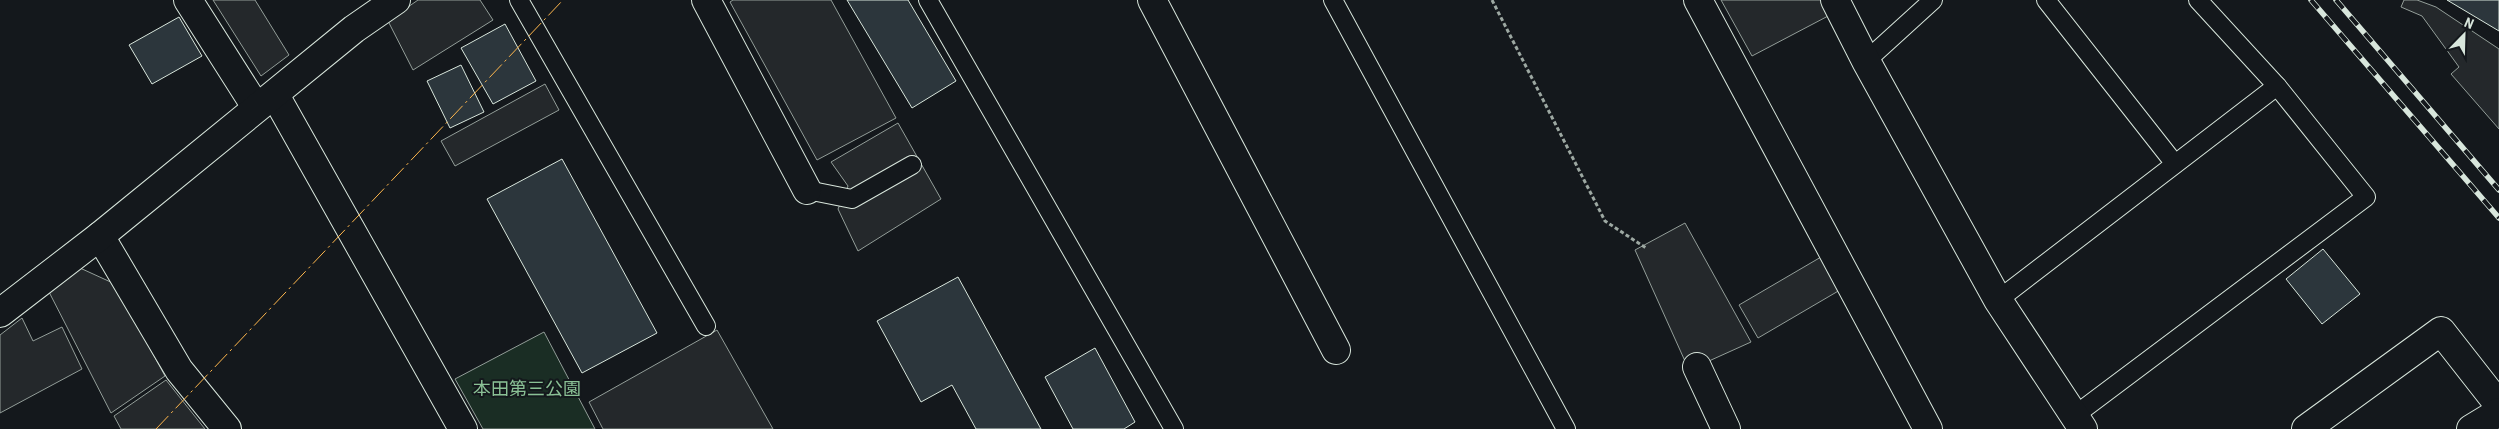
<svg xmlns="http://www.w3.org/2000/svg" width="2499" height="429" viewBox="0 0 2499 429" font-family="'Roboto Condensed','Noto Sans JP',sans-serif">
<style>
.green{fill:#1a2d24;stroke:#939e99}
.parking{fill:#24282b;stroke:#939e99}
.building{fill:#2c363c;stroke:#d8e6dc}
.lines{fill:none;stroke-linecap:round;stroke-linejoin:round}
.lane-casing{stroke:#d8e6dc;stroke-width:20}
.street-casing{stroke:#d8e6dc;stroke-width:30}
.path{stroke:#9da8a2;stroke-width:3;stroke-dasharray:4 2.5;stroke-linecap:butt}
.lane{stroke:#14181c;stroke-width:18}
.street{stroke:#14181c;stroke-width:28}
.rail-casing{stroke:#d8e6dc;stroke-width:5.5}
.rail{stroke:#14181c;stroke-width:4;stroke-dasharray:11;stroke-linecap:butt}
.power{stroke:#ffb74d;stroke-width:1;stroke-dasharray:18 4 2.5 4;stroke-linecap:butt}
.labels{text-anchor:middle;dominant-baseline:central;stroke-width:4;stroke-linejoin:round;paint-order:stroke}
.park-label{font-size:18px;fill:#8ac095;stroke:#14181c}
</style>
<rect width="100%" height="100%" fill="#14181c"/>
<!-- green -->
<path class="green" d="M544,332l51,97h-112l-28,-50z"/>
<!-- parking -->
<g class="parking">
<path d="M213,0h42l34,55 -28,21z"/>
<path d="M418,0h62l13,20 -80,50 -25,-49z"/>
<path d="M733,0h98l65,118 -79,42 -87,-158z"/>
<path d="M1721,0h101l8,15 -78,41z"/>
<path d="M2404,0h13l19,7 63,42v80l-48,-55 8,-7 -37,-51 -21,-9z"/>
<path d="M545,84l14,26 -104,56 -14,-25z"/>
<path d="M898,123l43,76 -83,52 -20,-42 10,-23 -17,-24z"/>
<path d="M1685,223l66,119 -62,28 -54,-120z"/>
<path d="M1821,257l19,33 -82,48 -19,-33z"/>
<path d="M80,268l35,16 50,92 -54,37 -63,-123z"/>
<path d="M22,318l11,23 29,-14 20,42 -82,44v-78z"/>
<path d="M717,330l56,99h-170l-14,-27z"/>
<path d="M166,380l39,49h-84l-7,-13z"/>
</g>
<!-- building -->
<g class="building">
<path d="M847,0h61l48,81 -44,27z"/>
<path d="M2447,0h52v31z"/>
<path d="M179,17l23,39 -50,28 -23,-39z"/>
<path d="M505,24l31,57 -43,23 -32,-56z"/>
<path d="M461,65l23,47 -34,16 -23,-47z"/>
<path d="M562,159l95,174 -75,40 -95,-174z"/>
<path d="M2323,249l37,45 -38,30 -36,-45z"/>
<path d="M958,277l83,152h-65l-24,-44 -31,17 -44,-81z"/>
<path d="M1095,348l40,74 -11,7h-51l-28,-52z"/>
</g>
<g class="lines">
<!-- lane casing -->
<g class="lane-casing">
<g id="lane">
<path d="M519,0l187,326"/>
<path d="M928,0l246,429"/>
<path d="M1333,0l233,429"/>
<path d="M2046,0l129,164"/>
<path d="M1866,61l67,-61"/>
<path d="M807,190l45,9 60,-34"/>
<path d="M1998,300l279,-214"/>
<path d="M2074,416l292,-219 -89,-111 -79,-86"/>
</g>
</g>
<!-- street casing -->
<g class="street-casing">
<g id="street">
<path d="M188,0l68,107"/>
<path d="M706,0l101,190"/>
<path d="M1152,0l184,350"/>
<path d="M1698,0l230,429"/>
<path d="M1835,0l31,61 132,239 85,129"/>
<path d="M275,95l188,334"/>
<path d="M100,236l79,134 48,59"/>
<path d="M0,313l100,-77 254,-207 42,-29"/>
<path d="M1697,367l29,62"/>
<path d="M2306,429l135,-98 58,74"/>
<path d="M2471,429l28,-17"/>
</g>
</g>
<!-- path -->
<path class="path" d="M1492,0l113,221 41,27"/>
<!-- lane -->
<use href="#lane" class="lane"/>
<!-- street -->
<use href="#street" class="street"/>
<!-- rail casing -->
<g class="rail-casing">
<g id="rail">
<path d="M2311,0l188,218"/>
<path d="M2336,0l163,190"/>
</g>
</g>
<!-- rail -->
<use href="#rail" class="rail"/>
<!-- power -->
<path class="power" d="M156,429l407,-429"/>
</g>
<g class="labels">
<!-- park labels -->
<g class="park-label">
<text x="527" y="388">本田第三公園</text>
</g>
</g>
<!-- north arrow -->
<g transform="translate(2464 35) rotate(23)" stroke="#14181c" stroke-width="4" paint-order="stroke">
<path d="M0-4L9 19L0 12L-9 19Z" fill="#d8e6dc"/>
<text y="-8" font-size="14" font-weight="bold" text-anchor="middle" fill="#d8e6dc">N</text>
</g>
</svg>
